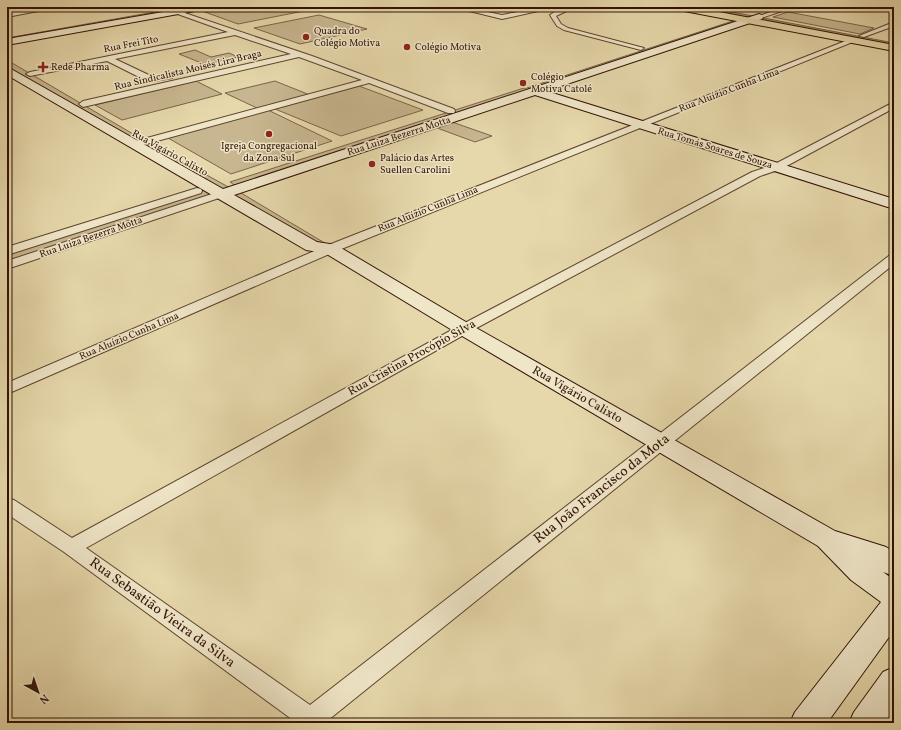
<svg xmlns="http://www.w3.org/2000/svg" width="901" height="730" viewBox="0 0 901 730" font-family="Vollkorn,serif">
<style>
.green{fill:#c7b68f;stroke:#7c644a}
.water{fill:#a89573;stroke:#786147}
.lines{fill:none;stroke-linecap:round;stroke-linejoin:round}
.street-casing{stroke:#5e442e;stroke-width:2}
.secondary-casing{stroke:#311205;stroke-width:2}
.primary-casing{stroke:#311205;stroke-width:2}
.street{fill:#efe6c8;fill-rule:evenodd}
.secondary{fill:#efe6c8;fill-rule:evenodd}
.primary{fill:#e6d8ab;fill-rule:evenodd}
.poi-dot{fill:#8f2418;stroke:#efe6c8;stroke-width:1.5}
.labels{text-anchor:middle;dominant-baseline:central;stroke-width:3;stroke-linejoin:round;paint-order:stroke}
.far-poi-label{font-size:10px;fill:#311205;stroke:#efe6c8;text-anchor:start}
.far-street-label{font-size:10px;fill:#311205;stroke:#efe6c8}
.street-label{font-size:12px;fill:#311205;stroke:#efe6c8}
.near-street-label{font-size:14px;fill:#311205;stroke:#efe6c8}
</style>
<rect width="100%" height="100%" fill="#e6d8ab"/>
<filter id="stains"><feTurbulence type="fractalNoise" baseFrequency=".005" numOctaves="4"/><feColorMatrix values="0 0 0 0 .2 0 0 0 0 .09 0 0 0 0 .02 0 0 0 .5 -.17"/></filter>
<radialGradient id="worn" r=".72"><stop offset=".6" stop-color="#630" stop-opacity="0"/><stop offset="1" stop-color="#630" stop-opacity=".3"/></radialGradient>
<!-- green -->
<g class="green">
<path d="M227,7h88l4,1 -81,16 -36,-13z"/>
<path d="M166,10l8,2 -167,30v-4z"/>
<path d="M788,12l86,16 -14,6 -87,-17z"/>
<path d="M319,15l48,14 -67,15 -46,-16z"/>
<path d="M739,19l7,1 -210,70 -9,-2z"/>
<path d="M195,50l16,7 18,-4 9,4 -34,7 -25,-10z"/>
<path d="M7,60l138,81 -10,2 -128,-76z"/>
<path d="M196,81l26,13 -100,26 -27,-15z"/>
<path d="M275,81l35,14 -51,14 -34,-16z"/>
<path d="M359,86l64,24 -82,26 -66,-27z"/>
<path d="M524,88l7,3 -294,96 -7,-5z"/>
<path d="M268,110l64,31 -101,33 -63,-36z"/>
<path d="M452,122l40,14 -17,6 -38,-14z"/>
<path d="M147,142l85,47 -10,3 -85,-48z"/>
<path d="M208,189l7,5 -208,70v-11z"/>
<path d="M236,190l92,55 -8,4 -97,-55z"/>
</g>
<!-- water -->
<path class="water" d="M692,7h14l188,36v3z"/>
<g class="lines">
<!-- street casing -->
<g class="street-casing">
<g id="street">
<path d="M45,7h14l-52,10v-4z"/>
<path d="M158,7h9l145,49 142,53 1,2 -1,2h-6l-79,-30 -234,64 -5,-3 2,-2 230,-62 -63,-23 -216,50 -4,-3 4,-3 208,-47 -56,-19 -120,24 38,18 16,-3 4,2 -1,2 -23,4 -42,-21 -77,15 -4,-2 4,-2 198,-40z"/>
<path d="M453,7h11l38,8 42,-8h12l-54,12z"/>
<path d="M565,7h10l-19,9 5,8 7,4 76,20 -3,2 -77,-20 -7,-4 -7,-11 9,-6z"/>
<path d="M785,7h9l-33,11 -5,-1z"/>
<path d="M894,22v4l-30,11 -5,-1z"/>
<path d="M853,38l2,1v2l-521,211 -327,142v-11l319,-137z"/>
<path d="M894,102v6l-113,61 -21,7 -291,156 -383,216 224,157 580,-450 4,-1v10l-567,457 1,2h-31l-233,-171 -57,-38v-16l7,2 58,38 387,-212 293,-154 21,-7z"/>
<path d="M197,188l4,1 1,2 -1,2 -194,62v-8z"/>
<path d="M221,191l4,1 1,2 -1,2 -218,73v-8z"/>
</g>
</g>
<!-- secondary casing -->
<g class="secondary-casing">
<g id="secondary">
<path d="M192,7h18l-4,2 -199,36v-6z"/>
<path d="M759,14l3,1 1,2 -1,2 -216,72 348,108v10l-359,-114 -301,100 83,47 19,3 135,80 364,206 51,16 8,5v24l-11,-4 11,8v50l-67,93h-37l5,-11 86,-110 -30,-22 -33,-34 -361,-213 -132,-80 -19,-3 -299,-175v-7l4,1 212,120z"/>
<path d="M894,667v43l-9,13h-36l5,-11 29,-40z"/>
</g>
</g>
<!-- primary casing -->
<g class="primary-casing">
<path id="primary" d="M675,7h18l201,38v6l-215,-41z"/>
</g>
<!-- street -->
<use href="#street" class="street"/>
<!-- secondary -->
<use href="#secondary" class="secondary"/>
<!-- primary -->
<use href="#primary" class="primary"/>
</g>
<!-- markers -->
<g class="poi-dot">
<circle cx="306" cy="37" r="4"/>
<circle cx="407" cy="47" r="4"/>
<path d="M41 61h4v4h4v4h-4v4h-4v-4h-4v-4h4z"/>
<circle cx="523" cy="83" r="4"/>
<circle cx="269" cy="134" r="4"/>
<circle cx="372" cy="164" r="4"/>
</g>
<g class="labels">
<!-- far-poi labels -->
<g class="far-poi-label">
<text x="314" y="31">Quadra do<tspan x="314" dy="12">Colégio Motiva</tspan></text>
<text x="415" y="47">Colégio Motiva</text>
<text x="51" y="67">Rede Pharma</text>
<text x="531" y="77">Colégio<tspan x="531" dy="12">Motiva Catolé</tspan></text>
<text x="269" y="146" text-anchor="middle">Igreja Congregacional<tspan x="269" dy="12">da Zona Sul</tspan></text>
<text x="380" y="158">Palácio das Artes<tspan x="380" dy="12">Suellen Carolini</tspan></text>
</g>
<!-- far-street labels -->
<g class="far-street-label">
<text transform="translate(131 44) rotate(-11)">Rua Frei Tito</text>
<text transform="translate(188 70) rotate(-13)">Rua Sindicalista Moisés Lira Braga</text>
<text transform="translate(729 90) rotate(-21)">Rua Aluízio Cunha Lima</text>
<text transform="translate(399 136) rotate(-18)">Rua Luiza Bezerra Motta</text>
<text transform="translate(715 148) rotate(17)">Rua Tomás Soares de Souza</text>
<text transform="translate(170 153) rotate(29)">Rua Vigário Calixto</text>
<text transform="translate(428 209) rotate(-22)">Rua Aluízio Cunha Lima</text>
<text transform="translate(91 237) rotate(-19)">Rua Luiza Bezerra Motta</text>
<text transform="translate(129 336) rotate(-23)">Rua Aluízio Cunha Lima</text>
</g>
<!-- street labels -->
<g class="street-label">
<text transform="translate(412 358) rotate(-29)">Rua Cristina Procópio Silva</text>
<text transform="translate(577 395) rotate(30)">Rua Vigário Calixto</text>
</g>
<!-- near-street labels -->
<g class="near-street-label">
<text transform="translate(602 489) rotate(-38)">Rua João Francisco da Mota</text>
<text transform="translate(162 613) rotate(36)">Rua Sebastião Vieira da Silva</text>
</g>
</g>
<!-- margin -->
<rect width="901" height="730" fill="none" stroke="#e6d8ab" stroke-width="24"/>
<rect x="8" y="8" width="885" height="714" fill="none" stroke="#311205" stroke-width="2"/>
<rect x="12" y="12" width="877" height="706" fill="none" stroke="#311205"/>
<!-- north arrow -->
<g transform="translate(38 692) rotate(140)" stroke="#efe6c8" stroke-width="3" paint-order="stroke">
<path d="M0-3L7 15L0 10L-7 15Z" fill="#311205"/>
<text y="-6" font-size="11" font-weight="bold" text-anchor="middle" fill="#311205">N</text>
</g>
<rect width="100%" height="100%" filter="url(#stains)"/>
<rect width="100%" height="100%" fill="url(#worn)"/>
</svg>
